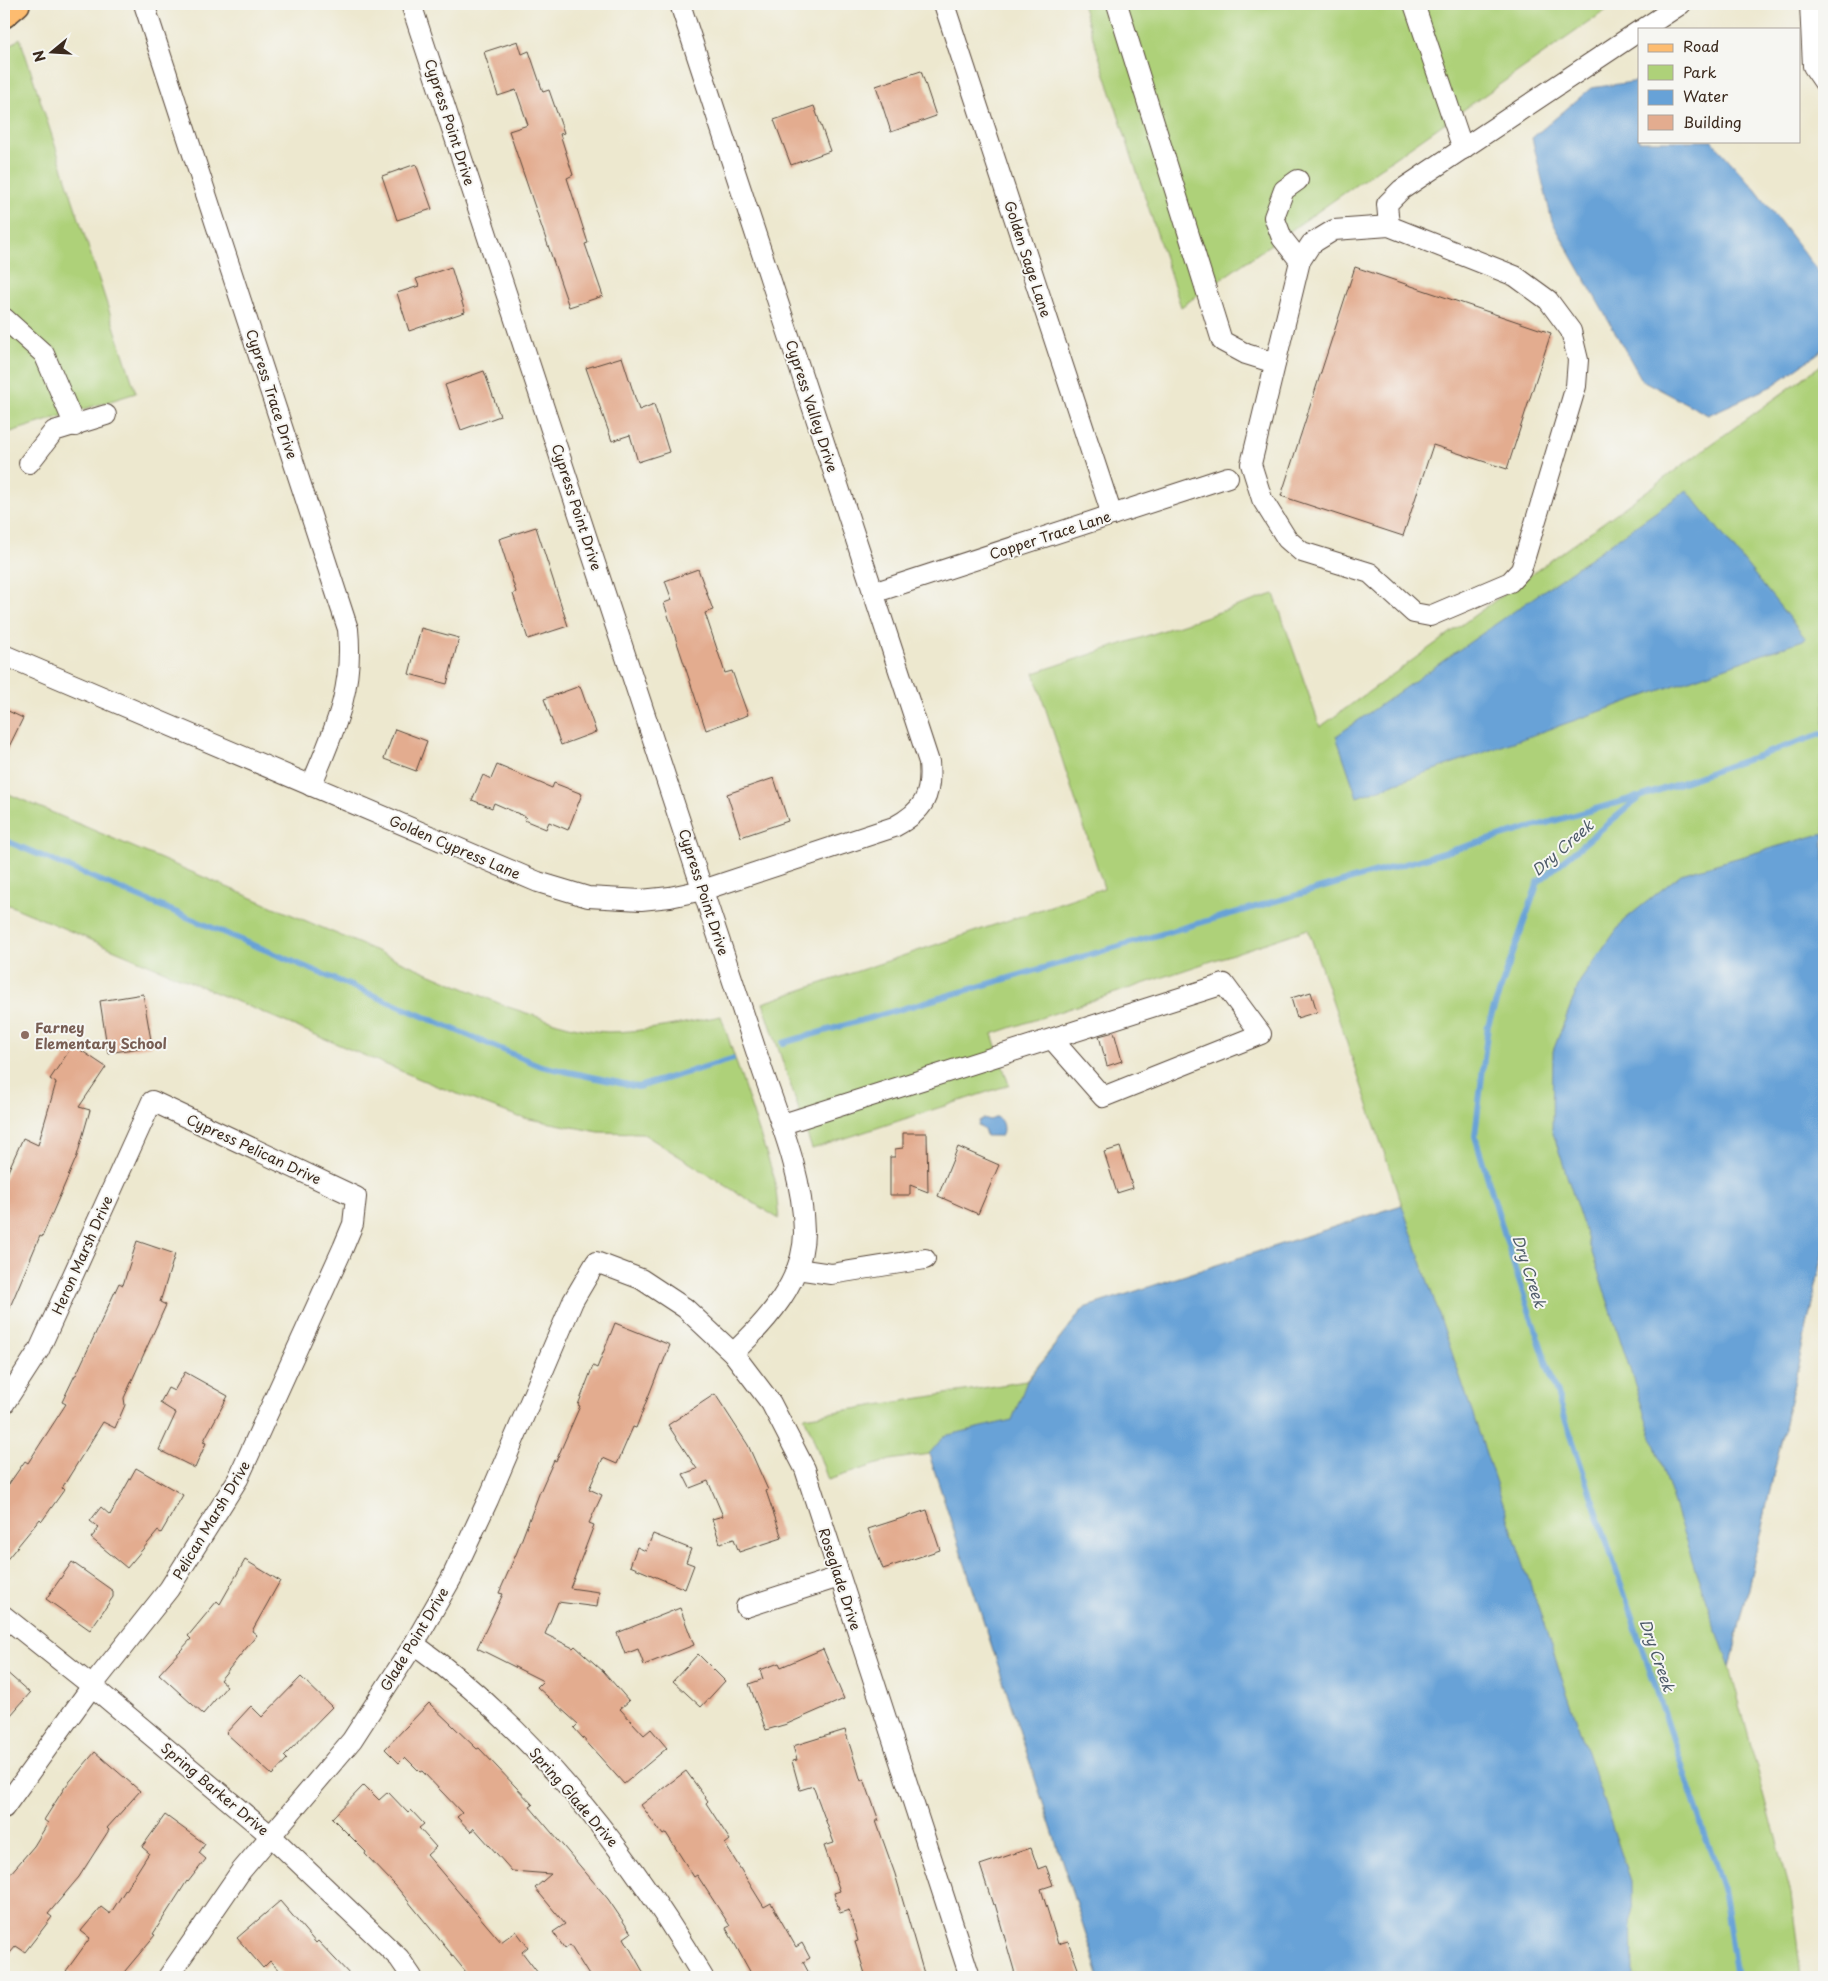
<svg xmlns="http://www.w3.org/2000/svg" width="1828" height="1981" viewBox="0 0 1828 1981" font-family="'Playpen Sans',sans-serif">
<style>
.green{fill:#aed179;stroke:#747e4c}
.water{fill:#67a2d7;stroke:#51667a}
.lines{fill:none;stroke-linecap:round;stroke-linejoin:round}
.stream{stroke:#67a2d7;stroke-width:6}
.building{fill:#e3ac8f}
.minor-casing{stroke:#564639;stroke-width:22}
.major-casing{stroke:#564639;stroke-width:28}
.minor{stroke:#fff;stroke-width:20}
.major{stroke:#fdbc70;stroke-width:25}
.education-dot{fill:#8d6e63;stroke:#f6f6f2;stroke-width:2}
.labels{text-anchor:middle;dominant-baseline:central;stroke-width:4;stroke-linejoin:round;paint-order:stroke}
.street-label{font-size:14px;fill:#3b2a1e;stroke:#f6f6f2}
.education-label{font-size:14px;font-weight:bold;fill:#785e54;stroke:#f6f6f2;text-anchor:start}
.water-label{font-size:15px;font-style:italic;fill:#4d5a68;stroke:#f6f6f2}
</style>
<rect width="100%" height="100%" fill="#f6f6f2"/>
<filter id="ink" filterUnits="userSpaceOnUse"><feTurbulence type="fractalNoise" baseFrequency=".02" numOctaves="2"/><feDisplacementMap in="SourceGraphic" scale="10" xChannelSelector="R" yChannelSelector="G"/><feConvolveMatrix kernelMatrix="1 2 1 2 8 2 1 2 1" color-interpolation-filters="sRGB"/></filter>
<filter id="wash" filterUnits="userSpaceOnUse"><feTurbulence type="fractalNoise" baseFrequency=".0096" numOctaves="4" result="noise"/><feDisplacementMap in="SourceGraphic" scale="20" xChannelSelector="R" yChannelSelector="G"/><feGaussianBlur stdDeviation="1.12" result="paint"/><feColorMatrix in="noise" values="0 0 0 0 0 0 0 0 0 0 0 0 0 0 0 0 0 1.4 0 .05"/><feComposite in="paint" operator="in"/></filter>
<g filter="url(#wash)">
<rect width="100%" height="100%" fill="#ede8cf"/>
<!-- green -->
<g class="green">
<path d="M1082,4h533l-434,303z"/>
<path d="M20,38l116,355 -132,41v-383z"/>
<path d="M1824,363v887l-94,418 61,225 10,84h-701l-171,-523 -39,6 -62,20 -16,-45 -8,-18 222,-36 58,-73 318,-103 -94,-276 -316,105 17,51 -197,64 -49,-146 341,-115 -70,-215 240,-79 46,133z"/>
<path d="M4,792l504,215c32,10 66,24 100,25 38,0 76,-9 113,-16l54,164 4,39 -137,-86 -43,-1 -80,-15 -85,-32 -430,-182z"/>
</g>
<!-- water -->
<g class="water">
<path d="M1639,81v60h73l43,48 69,90v70l-52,37 -64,29 -66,-35 -90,-159 -20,-83 59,-50z"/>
<path d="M1687,490l119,149 -449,158 -21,-61z"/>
<path d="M1824,833v417l-94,418 -35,-99 -143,-439 1,-79 27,-70 43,-60 58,-47z"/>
<path d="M997,1117c6,4 7,11 5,18l-1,1h-15l-2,-6 -6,-5 1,-4 5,-3 6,2z"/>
<path d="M1402,1205l229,677 1,95h-532l-171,-523 15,-18 68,-16 15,-39 57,-73z"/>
</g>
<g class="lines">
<!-- stream -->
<g class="stream">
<path d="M4,840l537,226 97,21 94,-28"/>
<path d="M783,1043l854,-246"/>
<path d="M1737,1977l-14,-89 -207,-616 -41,-136 13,-111 50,-143 102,-85 184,-64"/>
</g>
</g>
<g id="blocks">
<!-- building -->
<g class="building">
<path d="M518,41l4,13 7,-3 14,41 6,-2 15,43 -4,1 13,41 -6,3 21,65 -3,1 18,52 -34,11 -60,-176 19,-6 -12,-35 -18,6 -14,-44z"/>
<path d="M921,71l15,45 -45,16 -15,-46z"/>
<path d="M814,106l16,45 -39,14 -17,-45z"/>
<path d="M416,164l16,45 -35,11 -15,-44z"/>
<path d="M451,267l14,45 -56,19 -12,-38 22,-7 -3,-7z"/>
<path d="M1355,267l196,66 -44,136 -74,-24 -30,91 -122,-40z"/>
<path d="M622,357l17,53 15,-6 15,48 -31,10 -8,-27 -18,6 -26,-73z"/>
<path d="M484,371l16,45 -39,14 -16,-45z"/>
<path d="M536,527l32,99 -40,13 -15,-45 3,-2 -17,-53z"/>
<path d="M698,569l15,41 -8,3 20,60 7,-2 16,44 -42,15 -42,-127 8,-3 -7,-19z"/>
<path d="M421,628l38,10 -12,46 -38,-10z"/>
<path d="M580,686l16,46 -35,13 -17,-46z"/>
<path d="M4,709l19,9 -19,39z"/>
<path d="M395,729l32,12 -11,30 -32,-12z"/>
<path d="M497,765l55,23 2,-5 28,11 -14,36 -19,-8 -3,7 -22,-9 2,-3 -32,-14 -2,5 -20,-8 11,-25 8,4z"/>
<path d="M774,778l14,43 -47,16 -14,-43z"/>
<path d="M1311,992l6,20 -20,6 -6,-20z"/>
<path d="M143,994l9,52 -44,7 -8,-52z"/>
<path d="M1114,1032l8,29 -15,5 -8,-30z"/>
<path d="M73,1045l33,22 -27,40 11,3 -13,46 -35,81 -2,-1 -36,85v-141l19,-42 15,7 18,-62 -6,-4z"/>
<path d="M903,1133h24l1,59 -18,-7v10h-20v-38h5v-8l8,-1z"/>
<path d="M958,1147l41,18 -21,49 -40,-18z"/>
<path d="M1120,1147l13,41 -16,5 -13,-41z"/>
<path d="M137,1241l38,13 -15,48 6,3 -42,93 1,7 -10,23 -12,-6 -41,66 2,2 -22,31 -2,-2 -36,44v-72l21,-30 3,2 38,-59 -4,-2 13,-27h1l43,-92 4,2z"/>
<path d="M615,1323l55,22 -8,20 -1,-1 -25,64 -3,-1 -16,37 -14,-6 -14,31 13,6 -13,28 5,2 -24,63 29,4 -2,15 -39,-5 -13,32 28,14 2,-2 29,26 25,29 -9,8 24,26 7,-6 16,19 -43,36 -50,-56 4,-4 -41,-37 6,-6 -66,-33 26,-54 -4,-1 18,-41 22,-58 15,-34 2,1 24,-55 -2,-1 15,-39 4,2z"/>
<path d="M185,1372l43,24 -25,46 3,1 -11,25 -36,-18 17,-37 -16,-10 8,-15 6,3z"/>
<path d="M715,1394l33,51 20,45 -2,1 16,47 -43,14 -5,-13 -14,4 -8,-24 11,-3 -15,-35 -18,7 -7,-14 14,-5 -29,-44z"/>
<path d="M136,1468l47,27 -22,38 -3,-2 -31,37 -36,-30 8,-10 -9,-7 11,-14 9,8z"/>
<path d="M927,1510l13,40 -57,19 -15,-40z"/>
<path d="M653,1534l38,15 -5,13 8,3 -9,24 -55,-23 7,-19 9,4z"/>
<path d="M245,1560l35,21 -28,50 5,4 -37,45 7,6 -24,28 -44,-40 32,-35 -3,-3 29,-35 3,3z"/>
<path d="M72,1562l41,29v6l-23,33 -44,-31z"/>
<path d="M680,1608l14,37 -50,20 -6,-16 -13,5 -8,-21z"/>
<path d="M823,1649l21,50 -57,25 -21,6 -17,-46 14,-5 -3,-9 19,-7 2,4z"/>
<path d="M698,1654l27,27 -24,26 -28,-26z"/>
<path d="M4,1670l26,23 -26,30z"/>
<path d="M301,1677l31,30 -48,49 3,3 -15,16 -46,-42 25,-27 11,11z"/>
<path d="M429,1703l48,46 2,-1 54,57 -3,2 78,92 23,34 -7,5 22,39h-56l-20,-32 -5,4 -12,-17 12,-8 -30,-36 16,-14 -39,-3 -38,-43 -3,4 -14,-15 5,-4 -40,-42 -2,1 -15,-15 -6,6 -14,-14z"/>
<path d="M845,1730l16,51 3,-2 15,42h-3l19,53 30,103h-59l-11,-35 3,-1 -9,-31 -9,3 -6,-20 6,-2 -16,-45 10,-3 -21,-57 -13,4 -8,-29 5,-1 -4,-14z"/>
<path d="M95,1752l45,39 -33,37 2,2 -30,47 -31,37 4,3 -27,35 -9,-6 -12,14v-79l30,-35 14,-23 -4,-3 21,-33z"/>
<path d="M686,1771l22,30 -2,2 24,37 -5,4 39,63 7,-4 25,44 6,-4 8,15 -7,4 8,15h-58l-27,-49 4,-2 -33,-51 -3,2 -28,-44 -3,2 -22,-30z"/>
<path d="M364,1785l15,15 9,-8 20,21 3,-3 13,14 -5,4 17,19 -9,8 74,87 15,-11 12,16 -6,5 19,25h-71l-75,-92 -30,-31 1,-2 -34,-34z"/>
<path d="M165,1815l40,29 -6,9 7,6 -18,23 -1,-1 -34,53 2,1 -35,42h-46l-8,-6 24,-33 -9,-7 20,-24 9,7 39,-61 -7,-6z"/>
<path d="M1031,1848l7,21 8,-3 7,19 -12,4 17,55 10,-3 13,36h-65l-21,-73 -2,1 -13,-40z"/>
<path d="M280,1901l36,42 2,-2 34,36h-67l-15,-16 -7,7 -26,-30z"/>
</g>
</g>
</g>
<g filter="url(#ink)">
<use href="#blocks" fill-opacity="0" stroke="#564639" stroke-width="1"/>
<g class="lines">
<!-- minor casing -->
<g class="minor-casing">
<g id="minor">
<path d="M144,4l204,625c6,62 -14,101 -37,157"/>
<path d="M411,4c95,287 189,575 284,863 23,68 45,137 68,205 18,52 40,104 41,160 0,49 -38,90 -71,121"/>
<path d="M944,4l168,511"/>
<path d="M1117,4l105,337 24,13 29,9"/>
<path d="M1414,4l49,145"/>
<path d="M1810,4l3,62 11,16"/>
<path d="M1643,29l38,-25"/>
<path d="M1298,180l-14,10 -10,27 8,21 18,23"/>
<path d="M1389,226l126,50 33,24 23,31 7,29 -2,26 -55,184 -11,12 -80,34 -16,-3 -44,-40 -68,-21 -15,-13 -25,-40 -11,-35 49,-203 11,-17 23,-14z"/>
<path d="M1389,226l-2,-22 14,-14 238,-159"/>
<path d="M4,318l40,36 31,72"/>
<path d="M29,463l25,-32 52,-16"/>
<path d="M873,593l355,-116"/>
<path d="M4,655l534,227 50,15 53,3 29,-3 33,-7 191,-63c30,-16 38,-31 35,-65l-249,-758"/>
<path d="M783,1124c147,-46 294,-93 441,-140l37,50 -158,63 -51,-58"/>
<path d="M797,1269l34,5 94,-15"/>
<path d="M4,1404l35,-54 113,-249 204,96 -3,27 -10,24 -105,231 -69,110 -77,97 -88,122"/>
<path d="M746,1607l93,-30"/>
<path d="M4,1616l88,70 179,150 128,122 13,19"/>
<path d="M414,1644c121,87 214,206 289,333"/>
<path d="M168,1977l73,-106 111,-131 62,-96 37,-65 37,-79 85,-199 23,-39 45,17 44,29 48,45 38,50 34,66 165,508"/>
</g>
</g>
<!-- major casing -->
<g class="major-casing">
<path id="major" d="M4,15l13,-11"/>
</g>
<!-- minor -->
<use href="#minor" class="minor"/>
<!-- major -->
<use href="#major" class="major"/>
</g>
</g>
<!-- markers -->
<circle class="education-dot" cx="25" cy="1035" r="5"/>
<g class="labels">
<!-- street labels -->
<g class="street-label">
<text transform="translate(450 122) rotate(72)">Cypress Point Drive</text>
<text transform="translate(1028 259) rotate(72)">Golden Sage Lane</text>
<text transform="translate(272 394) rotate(72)">Cypress Trace Drive</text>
<text transform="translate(812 406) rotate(72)">Cypress Valley Drive</text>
<text transform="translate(577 507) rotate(72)">Cypress Point Drive</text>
<text transform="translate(1050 535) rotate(-18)">Copper Trace Lane</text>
<text transform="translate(455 847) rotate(23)">Golden Cypress Lane</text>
<text transform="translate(704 892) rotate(72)">Cypress Point Drive</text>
<text transform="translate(254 1149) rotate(25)">Cypress Pelican Drive</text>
<text transform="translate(82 1255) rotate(-66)">Heron Marsh Drive</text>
<text transform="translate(211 1520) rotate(-59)">Pelican Marsh Drive</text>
<text transform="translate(840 1579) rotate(72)">Roseglade Drive</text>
<text transform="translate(414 1639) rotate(-59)">Glade Point Drive</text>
<text transform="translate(215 1789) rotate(40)">Spring Barker Drive</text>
<text transform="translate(574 1797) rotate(49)">Spring Glade Drive</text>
</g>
<!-- education labels -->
<g class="education-label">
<text x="35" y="1027">Farney<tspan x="35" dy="16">Elementary School</tspan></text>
</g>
<!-- water labels -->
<g class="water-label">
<text transform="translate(1562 847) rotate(-41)">Dry Creek</text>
<text transform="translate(1530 1271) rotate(72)">Dry Creek</text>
<text transform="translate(1658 1655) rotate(71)">Dry Creek</text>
</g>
</g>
<!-- margin -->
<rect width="1828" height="1981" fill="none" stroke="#f6f6f2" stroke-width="20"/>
<!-- legend -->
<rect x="1638" y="28" width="162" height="115" fill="#f6f6f2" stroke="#aba49d"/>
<rect x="1648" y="44" width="25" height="8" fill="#fdbc70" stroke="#aba49d"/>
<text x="1683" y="52" font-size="15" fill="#3b2a1e">Road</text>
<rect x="1648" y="65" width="25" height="15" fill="#aed179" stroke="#aba49d"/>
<text x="1683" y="78" font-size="15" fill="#3b2a1e">Park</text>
<rect x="1648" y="90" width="25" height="15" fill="#67a2d7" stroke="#aba49d"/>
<text x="1683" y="102" font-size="15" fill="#3b2a1e">Water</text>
<rect x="1648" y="115" width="25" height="15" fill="#e3ac8f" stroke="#aba49d"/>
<text x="1683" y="128" font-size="15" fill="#3b2a1e">Building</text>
<!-- north arrow -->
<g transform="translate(52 52) rotate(252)" stroke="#f6f6f2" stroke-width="4" paint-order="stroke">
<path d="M0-4L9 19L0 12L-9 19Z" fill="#3b2a1e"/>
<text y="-8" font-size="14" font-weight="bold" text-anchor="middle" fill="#3b2a1e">N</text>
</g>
</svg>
